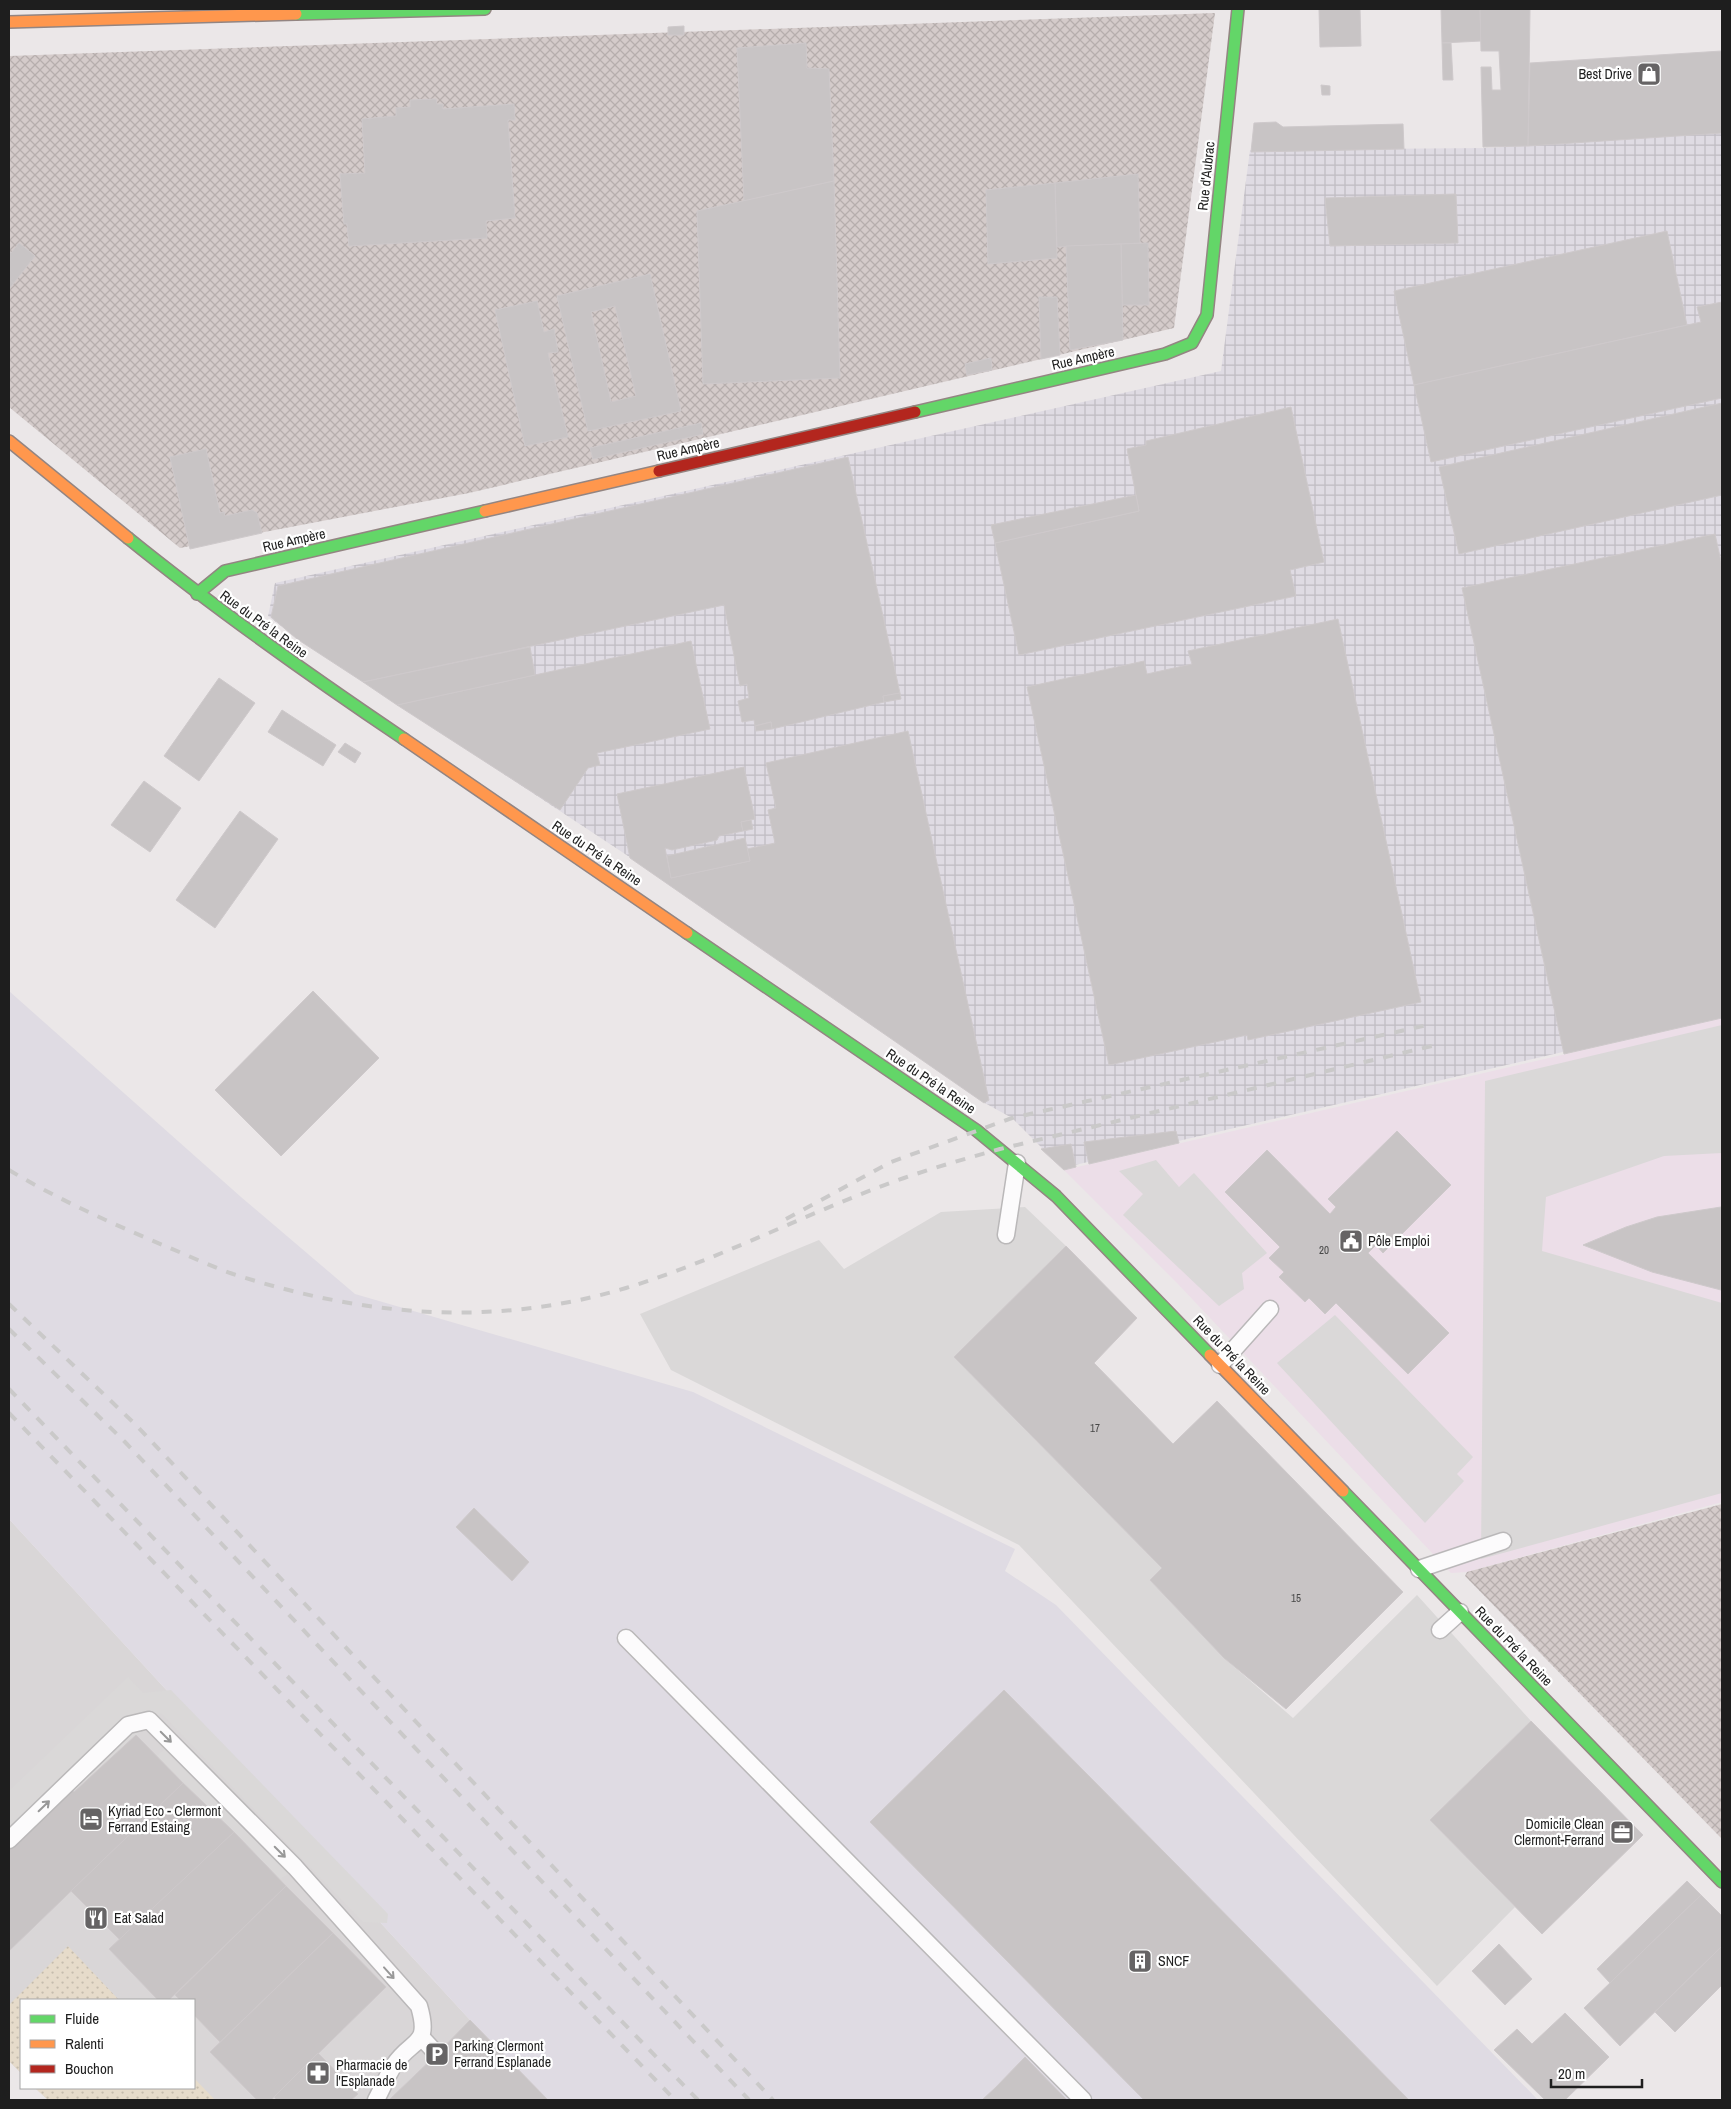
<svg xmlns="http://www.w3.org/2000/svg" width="1731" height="2109" viewBox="0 0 1731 2109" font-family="'Archivo Narrow',sans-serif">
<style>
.residential{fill:#d9d6d7}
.commercial{fill:#ecdee8}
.industrial{fill:url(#industrial-grid)}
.railway{fill:#dfdbe3}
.construction{fill:url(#construction-cross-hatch)}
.grass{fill:url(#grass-dots)}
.parking{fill:#dad8d8}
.building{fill:#c8c4c5;stroke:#cec9cb;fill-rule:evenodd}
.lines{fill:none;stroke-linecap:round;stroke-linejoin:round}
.lane-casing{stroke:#bab8b9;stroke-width:19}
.fast-casing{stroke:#938582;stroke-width:14}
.slow-casing{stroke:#938582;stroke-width:14}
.jam-casing{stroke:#938582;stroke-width:14}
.lane{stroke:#fcfbfc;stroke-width:16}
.fast{stroke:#63d668;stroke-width:11}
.slow{stroke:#ff974d;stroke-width:11}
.jam{stroke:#b3261e;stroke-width:11}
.rail{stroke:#cac9c9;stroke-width:4;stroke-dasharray:10 10;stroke-linecap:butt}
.oneway{stroke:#989898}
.labels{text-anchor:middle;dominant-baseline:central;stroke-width:4.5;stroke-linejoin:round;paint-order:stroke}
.number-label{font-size:11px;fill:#484848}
.poi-label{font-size:14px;fill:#1e1e1e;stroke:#fff;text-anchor:start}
.street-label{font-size:14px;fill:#1e1e1e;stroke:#fff}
</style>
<defs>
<pattern id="industrial-grid" width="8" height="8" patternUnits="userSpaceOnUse" patternTransform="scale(1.25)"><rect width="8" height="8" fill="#dfdbe3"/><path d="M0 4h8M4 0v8" fill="none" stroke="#bfbcc2"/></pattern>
<pattern id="construction-cross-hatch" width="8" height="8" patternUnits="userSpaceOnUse" patternTransform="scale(1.25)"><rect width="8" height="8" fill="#d4cbca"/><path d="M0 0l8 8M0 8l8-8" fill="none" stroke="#b6aead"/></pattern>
<pattern id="grass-dots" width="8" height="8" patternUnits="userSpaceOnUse" patternTransform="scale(1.25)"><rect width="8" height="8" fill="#e6dbca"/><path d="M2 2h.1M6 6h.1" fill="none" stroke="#c5bcad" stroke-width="1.8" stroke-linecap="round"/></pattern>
</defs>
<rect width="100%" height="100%" fill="#ebe7e8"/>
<!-- residential -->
<path class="residential" d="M9,1519l461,501 78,80h-500l-13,-12h159v-88h-173v73l-12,-12z"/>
<!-- commercial -->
<path class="commercial" d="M1722,1018v484l-255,70 -16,1 -274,-290 -113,-113z"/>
<!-- industrial -->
<path class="industrial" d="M1722,132v883l-660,153 -50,-50 -29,-16 -358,-248 -332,-219 -25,-19 7,-33 946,-212 29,-221 238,-2z"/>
<!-- railway -->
<path class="railway" d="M9,991l232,206 114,97 338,98 322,157 -10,22 51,34 482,495h-990l-78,-80 -461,-501z"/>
<!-- construction -->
<g class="construction">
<path d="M1215,13l-41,315 -705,165 -289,55 -171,-141v-351z"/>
<path d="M1722,1504v335l-257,-263 2,-4z"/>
</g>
<!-- grass -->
<g class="grass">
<path d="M68,1946l51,54h-98v73l-12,-12v-56z"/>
<path d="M194,2078l21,22h-167l-13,-12h159z"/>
</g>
<!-- parking -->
<g class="parking">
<path d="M1722,1025v128l-58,3 -118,41 -4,54 180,52v190l-241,66 4,-478z"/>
<path d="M1156,1160l23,27 15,-14 73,80 -25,20 2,16 -25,17 -96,-91 20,-21 -24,-23z"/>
<path d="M1025,1207l41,39 -112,111 208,211 -12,12 74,78 69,60 124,-123 114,126 -101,99 85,87 -78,79 -418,-441 -348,-175 -31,-56 179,-74 25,29 97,-57z"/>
<path d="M1335,1315l138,142 -16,17 7,7 -39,42 -148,-160z"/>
<path d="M128,1677l15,16 28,-3 217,224 -1,9 -24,-1 -202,-209 -87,79 -6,-6 -59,59v-54z"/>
<path d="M166,1748l122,126 -8,5 -123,-123z"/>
</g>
<!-- building -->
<g class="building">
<path d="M1319,9h41l1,37 -41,1z"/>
<path d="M1441,9h39l1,32 -39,2z"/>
<path d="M1480,9h50l-2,137 -45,1 -2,-80h10l1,23h9l-2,-39h-18z"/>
<path d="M684,26v9h-16v-8z"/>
<path d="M806,43l1,25 22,1 5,112 -90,20 -7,-153z"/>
<path d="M1442,43h9l2,37h-10z"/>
<path d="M1722,51v82l-194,13 2,-83z"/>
<path d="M1321,85l9,1v9h-8z"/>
<path d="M436,99l1,5h6v5l71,-5 1,16h-7l7,98 -29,3 1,17 -138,8 -2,-22h-3l-4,-50 25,-1 -3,-54 34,-3v-8l14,-1v-7z"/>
<path d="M1276,122l7,5 120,-3 1,25 -153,3 3,-29z"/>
<path d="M1138,174l2,69 -83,4 -2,-64z"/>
<path d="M834,181l6,197 -137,6 -6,-173z"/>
<path d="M1055,183l2,75 -69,6 -2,-74z"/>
<path d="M1456,194l2,49 -128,3 -5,-48z"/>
<path d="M1667,231l20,94 -273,60 -20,-94z"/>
<path d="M19,243l16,13 -26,33v-37l2,1z"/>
<path d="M1148,243l1,62h-27l-1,-61z"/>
<path d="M1121,244l2,96 -53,10 -4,-104z"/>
<path d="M650,274l31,137 -93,20 -31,-135zM615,306l21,90 -25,6 -20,-90z"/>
<path d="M1039,297h18l3,58 -19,4z"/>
<path d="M537,301l7,31 10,-3 4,23 -10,1 20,84 -43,9 -30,-136z"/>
<path d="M1722,302v96l-291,64 -17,-77 287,-63 -4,-15z"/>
<path d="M991,358l1,12 -25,5 -2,-11z"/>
<path d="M1722,403v92l-263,59 -20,-87z"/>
<path d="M1291,407l33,155 -34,8 6,26 -277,59 -24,-112 144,-32 -12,-62 19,-4v-4z"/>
<path d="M701,423l2,11 -110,25 -3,-11z"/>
<path d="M206,449l14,64 4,-1 1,4 27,-6 5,3 5,20 -72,16 -20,-92z"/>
<path d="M848,457l52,236 -17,3 1,6 -112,27 -1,-7 -16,4 -1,-6 -12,2 -4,-21 11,-3 -2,-14 -7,2 -16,-81 -361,77 -66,-43 -26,-22 7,-31z"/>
<path d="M1136,495l3,16 -144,32 -4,-18z"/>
<path d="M1715,534l7,32v452l-158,36 -102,-466z"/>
<path d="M1338,619l83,383 -173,38 -1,-5 -138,30 -82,-378 117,-26 3,13 45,-10 -4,-13z"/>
<path d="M691,641l19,88 -113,24 3,12 -12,3 -28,42 -163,-105z"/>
<path d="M530,647l5,28 -138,30 -34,-23z"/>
<path d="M219,678l36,25 -56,78 -35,-25z"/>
<path d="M900,693l1,6 -17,3 -1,-6z"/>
<path d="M282,710l54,35 -13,21 -55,-34z"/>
<path d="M771,722l1,7 -16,2 -1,-5z"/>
<path d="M908,731l81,369 -5,3 -354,-245 -13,-64 127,-27 11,52 -14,3 2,9 -24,5 -2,4 -45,10 -7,-2 6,30 79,-17 -3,-12 28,-6 -7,-33 8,-2 -10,-45z"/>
<path d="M345,743l16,10 -6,10 -17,-11z"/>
<path d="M144,781l37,27 -31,44 -39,-27z"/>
<path d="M240,811l38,28 -63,89 -39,-28z"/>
<path d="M751,820l2,9 -10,2 -2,-9z"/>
<path d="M745,838l5,23 -79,17 -4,-22z"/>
<path d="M313,991l66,67 -98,98 -66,-66z"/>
<path d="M1176,1131l3,12 -90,21 -5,-22z"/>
<path d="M1397,1131l54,54 -68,68 -7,-8 -8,8 81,80 -41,41 -72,-71 -11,11 -16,-16 -4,4 -26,-25 5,-5 -15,-14 11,-11 -55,-55 42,-42 63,64 6,-7 -8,-8z"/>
<path d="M1071,1144l5,23 -12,3 -23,-21z"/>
<path d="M1721,1207v83l-69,-18 -69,-27 43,-18 31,-10z"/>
<path d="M1066,1246l71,72 -43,45 79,81 44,-43 186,191 -117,117 -62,-51 -74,-78 12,-12 -208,-211z"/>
<path d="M474,1508l55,54 -17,19 -56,-54z"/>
<path d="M1004,1690l405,410h-265l-274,-278z"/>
<path d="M1531,1721l112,114 -101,99 -112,-114z"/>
<path d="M136,1735l47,48 -174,168v-106l59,-59 6,6z"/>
<path d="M183,1783l51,49 -114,108 -49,-49z"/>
<path d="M234,1832l52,54 -117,114h-11l-49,-51z"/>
<path d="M1687,1881l14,14 -91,88 -13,-14z"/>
<path d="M286,1886l47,47 -113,109 -26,-27v-15h-14l-5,-5z"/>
<path d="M1701,1895l21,21v30l-102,100 -36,-38z"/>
<path d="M333,1933l53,54 -115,113h-14l-47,-48z"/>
<path d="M1499,1944l33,35 -27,26 -33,-34z"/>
<path d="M1722,1946v39l-47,47 -20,-20z"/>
<path d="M1565,2013l44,44 -44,43h-20l-51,-50 23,-21 15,15z"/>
<path d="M470,2020l78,80h-159l48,-46z"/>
<path d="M318,2053l40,41 -7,6h-74l-3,-3z"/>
<path d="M1025,2057l42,43h-85l13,-12z"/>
</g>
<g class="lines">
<!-- lane casing -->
<g class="lane-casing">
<g id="lane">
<path d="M1006,1235l11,-72"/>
<path d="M1220,1365l50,-56"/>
<path d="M1419,1569l84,-28"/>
<path d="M1440,1630l20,-18"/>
<path d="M626,1638l457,462"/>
<path d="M9,1840l119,-115 21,-5 146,147 124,139c12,41 -7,32 -25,59 -7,11 -12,24 -18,35"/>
<path d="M422,2038l15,16"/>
</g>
</g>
<!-- fast casing -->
<g class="fast-casing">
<g id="fast">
<path d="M296,14l189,-5"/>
<path d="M915,412l250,-58 27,-11 15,-28 31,-306"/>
<path d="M128,538c89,72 181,137 276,201"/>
<path d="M197,594l28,-23 260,-60"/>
<path d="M687,933l289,197 80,66 154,159"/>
<path d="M1343,1491l379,391"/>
</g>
</g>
<!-- slow casing -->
<g class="slow-casing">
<g id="slow">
<path d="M9,22l287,-8"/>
<path d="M9,441l119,97"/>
<path d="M485,511l174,-40"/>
<path d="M404,739l283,194"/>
<path d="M1210,1355l133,136"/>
</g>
</g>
<!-- jam casing -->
<g class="jam-casing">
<path id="jam" d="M659,471l256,-59"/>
</g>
<!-- lane -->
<use href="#lane" class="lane"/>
<!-- fast -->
<use href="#fast" class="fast"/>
<!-- slow -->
<use href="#slow" class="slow"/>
<!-- jam -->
<use href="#jam" class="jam"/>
<!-- rail -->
<g class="rail">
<path d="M9,1170c50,30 102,53 156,76 22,9 45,20 68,28 130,42 260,54 393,14 95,-29 184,-77 278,-110 32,-11 64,-20 96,-29l436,-104"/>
<path d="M786,1219l105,-57 121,-44 420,-94"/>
<path d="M9,1304l126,120 638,676"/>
<path d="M9,1329l116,113 624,658"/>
<path d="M9,1389l689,711"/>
<path d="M9,1413l666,687"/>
</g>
</g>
<!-- one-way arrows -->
<defs><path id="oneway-shaft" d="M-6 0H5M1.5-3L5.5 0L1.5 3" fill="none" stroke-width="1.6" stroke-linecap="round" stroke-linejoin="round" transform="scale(1.25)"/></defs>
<g class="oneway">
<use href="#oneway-shaft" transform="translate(166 1737) rotate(45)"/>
<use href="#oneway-shaft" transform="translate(44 1806) rotate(-44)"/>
<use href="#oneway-shaft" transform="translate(280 1852) rotate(45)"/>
<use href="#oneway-shaft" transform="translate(389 1973) rotate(48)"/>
</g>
<!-- icons -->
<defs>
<g id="shop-square" transform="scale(1.25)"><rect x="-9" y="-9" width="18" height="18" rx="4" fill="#666465" stroke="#fff"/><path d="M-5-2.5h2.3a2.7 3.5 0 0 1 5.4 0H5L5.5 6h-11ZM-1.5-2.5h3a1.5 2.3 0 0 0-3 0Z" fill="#fff"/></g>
<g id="civic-square" transform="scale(1.25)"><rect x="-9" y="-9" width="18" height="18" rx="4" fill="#666465" stroke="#fff"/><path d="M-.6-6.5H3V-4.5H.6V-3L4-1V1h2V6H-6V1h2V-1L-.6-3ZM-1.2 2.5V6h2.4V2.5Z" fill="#fff"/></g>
<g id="hotel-square" transform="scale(1.25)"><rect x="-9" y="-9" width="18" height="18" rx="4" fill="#666465" stroke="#fff"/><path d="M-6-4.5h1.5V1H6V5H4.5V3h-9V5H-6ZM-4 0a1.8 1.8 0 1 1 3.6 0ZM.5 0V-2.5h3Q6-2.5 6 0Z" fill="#fff"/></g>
<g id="office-square" transform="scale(1.25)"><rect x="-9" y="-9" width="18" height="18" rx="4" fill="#666465" stroke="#fff"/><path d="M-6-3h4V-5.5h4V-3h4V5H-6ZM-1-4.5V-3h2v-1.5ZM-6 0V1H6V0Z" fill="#fff"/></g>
<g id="restaurant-square" transform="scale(1.25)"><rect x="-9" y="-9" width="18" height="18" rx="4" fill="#666465" stroke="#fff"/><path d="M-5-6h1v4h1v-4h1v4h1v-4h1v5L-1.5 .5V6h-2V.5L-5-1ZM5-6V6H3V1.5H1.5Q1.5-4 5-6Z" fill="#fff"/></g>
<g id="building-square" transform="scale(1.25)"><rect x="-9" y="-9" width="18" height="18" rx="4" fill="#666465" stroke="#fff"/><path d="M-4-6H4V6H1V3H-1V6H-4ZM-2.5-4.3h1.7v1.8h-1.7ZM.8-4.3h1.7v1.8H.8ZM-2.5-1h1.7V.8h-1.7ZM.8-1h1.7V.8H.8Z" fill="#fff"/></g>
<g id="parking-square" transform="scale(1.25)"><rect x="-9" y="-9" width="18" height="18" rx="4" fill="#666465" stroke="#fff"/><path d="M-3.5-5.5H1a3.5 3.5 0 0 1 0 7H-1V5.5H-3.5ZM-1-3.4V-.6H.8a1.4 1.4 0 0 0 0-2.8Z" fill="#fff"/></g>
<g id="pharmacy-square" transform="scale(1.25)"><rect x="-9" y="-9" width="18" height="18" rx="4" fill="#666465" stroke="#fff"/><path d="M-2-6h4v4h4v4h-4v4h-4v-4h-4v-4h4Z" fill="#fff"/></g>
</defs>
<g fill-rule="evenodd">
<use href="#shop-square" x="1649" y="74"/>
<use href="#civic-square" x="1351" y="1241"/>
<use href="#hotel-square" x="91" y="1819"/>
<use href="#office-square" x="1622" y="1832"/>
<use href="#restaurant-square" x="96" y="1918"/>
<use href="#building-square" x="1140" y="1961"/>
<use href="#parking-square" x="437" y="2054"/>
<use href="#pharmacy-square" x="318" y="2073"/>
</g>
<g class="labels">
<!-- number labels -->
<g class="number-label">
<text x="1324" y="1250">20</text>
<text x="1095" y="1428">17</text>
<text x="1296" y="1598">15</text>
</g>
<!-- poi labels -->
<g class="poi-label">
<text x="1632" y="74" text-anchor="end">Best Drive</text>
<text x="1368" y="1241">Pôle Emploi</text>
<text x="108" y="1811">Kyriad Eco - Clermont<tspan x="108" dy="16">Ferrand Estaing</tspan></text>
<text x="1604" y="1824" text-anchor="end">Domicile Clean<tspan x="1604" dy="16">Clermont-Ferrand</tspan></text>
<text x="114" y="1918">Eat Salad</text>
<text x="1158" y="1961">SNCF</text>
<text x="454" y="2046">Parking Clermont<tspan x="454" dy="16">Ferrand Esplanade</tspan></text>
<text x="336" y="2065">Pharmacie de<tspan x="336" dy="16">l'Esplanade</tspan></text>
</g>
<!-- street labels -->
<g class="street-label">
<text transform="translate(1206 176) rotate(-84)">Rue d'Aubrac</text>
<text transform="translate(1083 358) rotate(-13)">Rue Ampère</text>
<text transform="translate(688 449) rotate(-13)">Rue Ampère</text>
<text transform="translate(294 540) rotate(-13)">Rue Ampère</text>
<text transform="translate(264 624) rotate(36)">Rue du Pré la Reine</text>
<text transform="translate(597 853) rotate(34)">Rue du Pré la Reine</text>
<text transform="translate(931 1081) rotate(34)">Rue du Pré la Reine</text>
<text transform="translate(1232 1355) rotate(46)">Rue du Pré la Reine</text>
<text transform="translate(1514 1646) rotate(46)">Rue du Pré la Reine</text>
</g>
</g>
<!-- border -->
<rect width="1731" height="2109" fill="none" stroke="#1e1e1e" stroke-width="20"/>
<!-- legend -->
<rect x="20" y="1999" width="175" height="90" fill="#ffffff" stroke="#a5a5a5"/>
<rect x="30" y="2015" width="25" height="8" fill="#63d668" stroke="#a5a5a5"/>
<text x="65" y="2024" font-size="15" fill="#1e1e1e">Fluide</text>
<rect x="30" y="2040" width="25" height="8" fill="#ff974d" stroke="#a5a5a5"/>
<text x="65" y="2049" font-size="15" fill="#1e1e1e">Ralenti</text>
<rect x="30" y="2065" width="25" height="8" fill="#b3261e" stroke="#a5a5a5"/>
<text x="65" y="2074" font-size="15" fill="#1e1e1e">Bouchon</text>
<!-- scale -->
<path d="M1551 2079v8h91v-8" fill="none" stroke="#1e1e1e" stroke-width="2.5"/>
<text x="1558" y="2079" font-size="15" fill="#1e1e1e" stroke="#ffffff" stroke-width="4" paint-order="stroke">20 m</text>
</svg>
